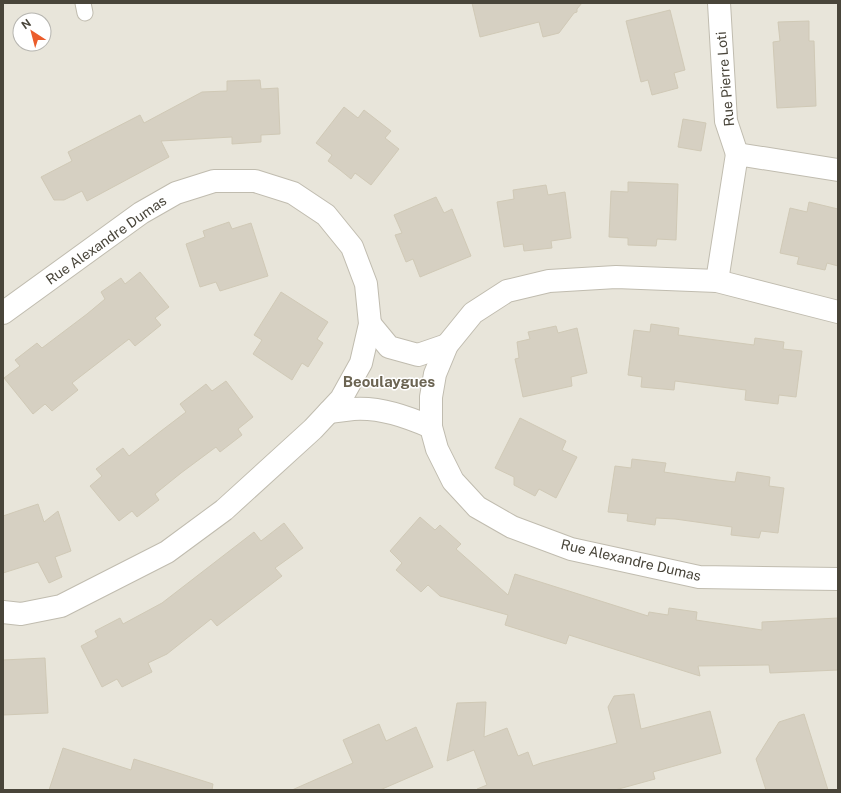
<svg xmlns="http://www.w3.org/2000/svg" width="841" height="793" viewBox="0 0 841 793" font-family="'Public Sans',sans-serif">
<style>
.residential{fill:#e8e5da;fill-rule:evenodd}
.building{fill:#d6d0c2;stroke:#d0c9b6}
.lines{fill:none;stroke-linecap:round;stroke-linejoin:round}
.service-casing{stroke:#c0bcaf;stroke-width:17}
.minor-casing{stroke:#c0bcaf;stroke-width:24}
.service{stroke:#fff;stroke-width:15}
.minor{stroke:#fff;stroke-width:22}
.labels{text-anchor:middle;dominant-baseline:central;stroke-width:3;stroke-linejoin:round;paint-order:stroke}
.street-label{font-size:14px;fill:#49453a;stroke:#fff}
.neighbourhood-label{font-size:15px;font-weight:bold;fill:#6b6452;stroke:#fff}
</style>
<rect width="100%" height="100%" fill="#f5f3ec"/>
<!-- residential -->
<path class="residential" d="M3,3h835v787h-835zM20,20h24v24h-24z"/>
<!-- building -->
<g class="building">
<path d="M472,3h110l-5,6v3l-3,1 -15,20 -16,4 -4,-15 -59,15z"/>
<path d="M670,10l15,60 -11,3 4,15 -26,7 -4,-15 -7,2 -15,-61z"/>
<path d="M809,21v20h5l2,65 -39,2 -4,-66 7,-1 -2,-19z"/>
<path d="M260,80l1,9 17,-1 2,46 -19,1v7l-15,1 -14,1v-7l-71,4 8,16 -82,44 -5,-10 -18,9h-10l-13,-23 31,-16 -4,-9 72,-37 4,8 58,-31 25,-1v-10z"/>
<path d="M344,107l14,11 6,-8 27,21 -6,7 14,11 -28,36 -16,-12 -4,6 -11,-9 -12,-9 4,-6 -16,-12z"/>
<path d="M683,119l23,4 -5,28 -23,-4z"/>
<path d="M628,182l50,2 -2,56 -19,-1 -1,7 -28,-1v-7l-19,-1 2,-46 17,1z"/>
<path d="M546,185l2,10 17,-3 6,46 -20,3 1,7 -28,3 -1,-7 -19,3 -7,-45 17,-3 -1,-9z"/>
<path d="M436,197l8,16 8,-4 19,47 -51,21 -7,-18 -7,3 -11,-27 7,-2 -8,-18z"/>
<path d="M809,202l29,7v57l-11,-3 -2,7 -28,-6 2,-7 -19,-4 10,-45 17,4z"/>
<path d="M229,222l3,7 19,-6 17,53 -48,15 -4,-9 -16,5 -14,-43 19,-7 -2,-6z"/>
<path d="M140,272l29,35 -14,11 6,7 -26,21 -6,-7 -57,44 6,7 -26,21 -7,-7 -12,10 -29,-36 16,-12 -5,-6 22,-17 5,5 45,-34 18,-15 -4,-7 20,-14 4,6z"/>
<path d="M281,292l47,30 -11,17 6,4 -15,24 -6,-4 -10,17 -39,-26 9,-14 -8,-5z"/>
<path d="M651,324l28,4 -1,7 76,10 1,-7 29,4 -1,7 19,2 -6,46 -17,-2 -1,9 -33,-4 1,-10 -17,-2 -54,-7 -1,9 -33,-3 1,-10 -14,-2 6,-45 16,2z"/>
<path d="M556,326l2,7 19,-5 10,45 -16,4 1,9 -49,11 -8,-38 4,-1 -2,-16 13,-3 -2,-7z"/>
<path d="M226,381l27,36 -15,12 4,6 -22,17 -4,-5 -35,26 -26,21 4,6 -22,17 -5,-6 -13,10 -29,-35 12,-10 -6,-7 27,-21 6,8 32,-25 25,-19 -6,-8 26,-20 6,7z"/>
<path d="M520,418l46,23 -4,9 15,7 -21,41 -17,-9 -4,7 -21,-11v-8l-19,-9z"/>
<path d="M632,459l34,4 -2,9 54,8 17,2 2,-10 33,5 -1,9 15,2 -6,45 -17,-2 -2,7 -28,-3 1,-8 -57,-8 -19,-1 -1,7 -28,-4 1,-7 -20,-2 7,-46 16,2z"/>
<path d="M38,504l6,18 14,-11 13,40 -16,6 7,20 -13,6 -11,-21 -35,11v-57z"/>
<path d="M420,517l15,13 5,-5 21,19 -5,5 52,46 7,-21 133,42 1,-4 19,3 1,-7 28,4 -1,8 66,10v-8l76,-4v52l-68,3 -1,-8 -71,1 2,10 -131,-41 -3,9 -61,-19 3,-10 -68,-19 -12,-11 -7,7 -25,-22 6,-7 -12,-12z"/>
<path d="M284,523l19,25 -28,20 7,8 -65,50 -6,-7 -44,35 -19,9 4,9 -30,15 -5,-8 -15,8 -21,-41 17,-9 -3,-6 25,-13 3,6 39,-21 92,-71 7,9z"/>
<path d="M45,658l3,55 -45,2v-55z"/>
<path d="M634,694l7,35 69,-18 11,42 -68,19 2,7 -40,11h-138v-1l10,-4 -13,-35 -27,11 10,-58 29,-1 -2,35 23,-9 11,28 10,-4 5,14 8,-3 76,-20 -9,-36 6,-11z"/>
<path d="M804,714l24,76h-62l-10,-31 23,-37z"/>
<path d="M379,724l7,17 30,-14 17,40 -53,23h-88l61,-27 -10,-23z"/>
<path d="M63,748l68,22 3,-11 79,25 -1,6h-163z"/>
</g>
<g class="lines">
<!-- service casing -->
<g class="service-casing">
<path id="service" d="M83,3l2,10"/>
</g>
<!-- minor casing -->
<g class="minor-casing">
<g id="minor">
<path d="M719,3l7,118 11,33"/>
<path d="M717,281l20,-127 101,16"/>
<path d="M838,312l-121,-31 -101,-4 -67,4 -42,10 -34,22 -26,32 -12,29 -4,23v30l6,22 16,32 24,26 35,20 59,22 128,28 139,2"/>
<path d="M3,313l138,-100 35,-20 38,-12h41l38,12 33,22 26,32 14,37 4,40 -9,39 -20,36 -28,30 -89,81 -57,42 -106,54 -40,8 -18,-2"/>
<path d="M370,324l19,23 29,8 29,-10"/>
<path d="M329,412c8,-1 16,-2 24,-3 28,-2 54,8 78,18"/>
</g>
</g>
<!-- service -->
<use href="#service" class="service"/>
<!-- minor -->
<use href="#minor" class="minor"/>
</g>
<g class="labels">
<!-- street labels -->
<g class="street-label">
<text transform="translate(725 79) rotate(-95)">Rue Pierre Loti</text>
<text transform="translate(106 240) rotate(-35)">Rue Alexandre Dumas</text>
<text transform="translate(631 560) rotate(13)">Rue Alexandre Dumas</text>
</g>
<!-- neighbourhood labels -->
<g class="neighbourhood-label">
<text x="389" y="381">Beoulaygues</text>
</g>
</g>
<!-- border -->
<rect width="841" height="793" fill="none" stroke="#49453a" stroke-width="8"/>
<!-- north arrow -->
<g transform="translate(32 32) rotate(324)"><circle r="19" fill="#ffffff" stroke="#b6b5b0"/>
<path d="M0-3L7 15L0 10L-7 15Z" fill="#eb5d2c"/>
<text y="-6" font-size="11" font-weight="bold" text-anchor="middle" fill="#49453a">N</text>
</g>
</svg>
